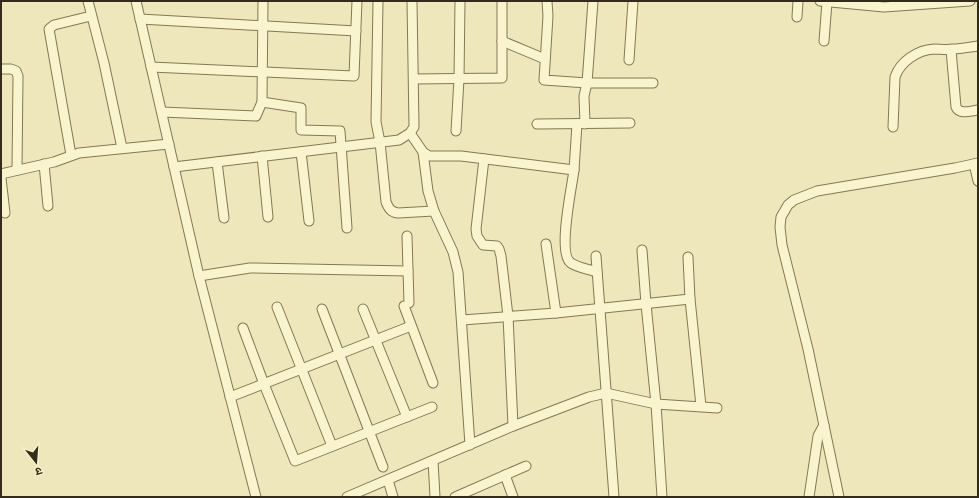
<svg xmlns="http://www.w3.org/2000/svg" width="979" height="498" viewBox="0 0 979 498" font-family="'Times New Roman','Noto Sans Devanagari',serif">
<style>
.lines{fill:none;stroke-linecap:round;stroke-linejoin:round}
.street-casing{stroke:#857755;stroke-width:11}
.street{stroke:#f9f4ce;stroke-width:9}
</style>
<rect width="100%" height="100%" fill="#eee7bb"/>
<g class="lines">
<!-- street casing -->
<g class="street-casing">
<g id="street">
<path d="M88,1l16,62 18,85"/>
<path d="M136,1l63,275 57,221"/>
<path d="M378,1l-2,121 4,20 6,60c3,7 5,10 12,11l36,-2"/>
<path d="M547,1l1,15 -4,64 43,3h66"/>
<path d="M820,1l64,6 86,-6"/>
<path d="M797,17l1,-16"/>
<path d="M140,19l216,12"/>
<path d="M502,41l43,18"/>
<path d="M824,41l3,-39"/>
<path d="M951,50l5,57c4,8 14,4 22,3"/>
<path d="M629,60l4,-59"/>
<path d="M151,67l203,9 3,-75"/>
<path d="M1,69h10l5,2 2,5 -1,94"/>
<path d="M414,79l88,-1v-77"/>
<path d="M262,102l39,6v22l39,1 7,97"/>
<path d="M162,112l94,4 6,-14 1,-101"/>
<path d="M537,124l93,-1"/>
<path d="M585,124l-1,-28 3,-13 6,-82"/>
<path d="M893,127l2,-50c5,-15 22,-27 39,-28 6,0 12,1 19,0 8,0 17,-2 25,-3"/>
<path d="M456,131l3,-52 1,-78"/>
<path d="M410,133l13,19 6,4h32l113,14 3,-46"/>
<path d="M301,152l8,69"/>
<path d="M423,152l5,39 6,20 19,41 5,20 12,173"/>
<path d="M71,155l-22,-126 5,-4 37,-9"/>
<path d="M262,156l6,61"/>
<path d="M484,159l-8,70 1,7 6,9 14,1 2,3 2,7 7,60 5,110"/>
<path d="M217,162l7,56"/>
<path d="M44,164l4,42"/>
<path d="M974,164l4,17"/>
<path d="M174,167l225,-27 11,-7 4,-6 -2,-126"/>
<path d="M574,170c-2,17 -17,84 -3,93 7,5 18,6 26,9"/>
<path d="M1,174l53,-12 25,-9 90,-9"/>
<path d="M1,178l4,35"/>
<path d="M407,236l2,67"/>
<path d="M546,244l10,69"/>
<path d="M642,250l4,54 10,100 6,93"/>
<path d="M596,256l18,241"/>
<path d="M688,257l2,42 11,107"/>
<path d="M199,276l51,-8 158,3"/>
<path d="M404,306l29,77"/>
<path d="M277,307l55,139"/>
<path d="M322,309l61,158"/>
<path d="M363,309l44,108"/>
<path d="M462,320l94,-7 134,-14"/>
<path d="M243,328l21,56 31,77 137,-54"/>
<path d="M230,397l181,-71"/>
<path d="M433,461l2,36"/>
<path d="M505,475l8,22"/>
<path d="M388,480l5,17"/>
<path d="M347,497l166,-71 76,-29 17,-4 50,11 61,4"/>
<path d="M455,497l71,-31"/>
<path d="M809,497l9,-61 6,-11"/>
<path d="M839,497l-31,-148 -26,-104 -2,-18 1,-10 7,-12 6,-5 23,-9 138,-23 23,-5"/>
</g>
</g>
<!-- street -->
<use href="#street" class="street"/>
</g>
<!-- border -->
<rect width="979" height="498" fill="none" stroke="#342b1a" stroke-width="4"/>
<!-- north arrow -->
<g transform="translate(36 462) rotate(163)" stroke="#f5f0cb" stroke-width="3" paint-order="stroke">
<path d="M0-3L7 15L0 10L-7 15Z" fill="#342b1a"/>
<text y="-6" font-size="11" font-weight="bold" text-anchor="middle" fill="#342b1a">उ</text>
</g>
</svg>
